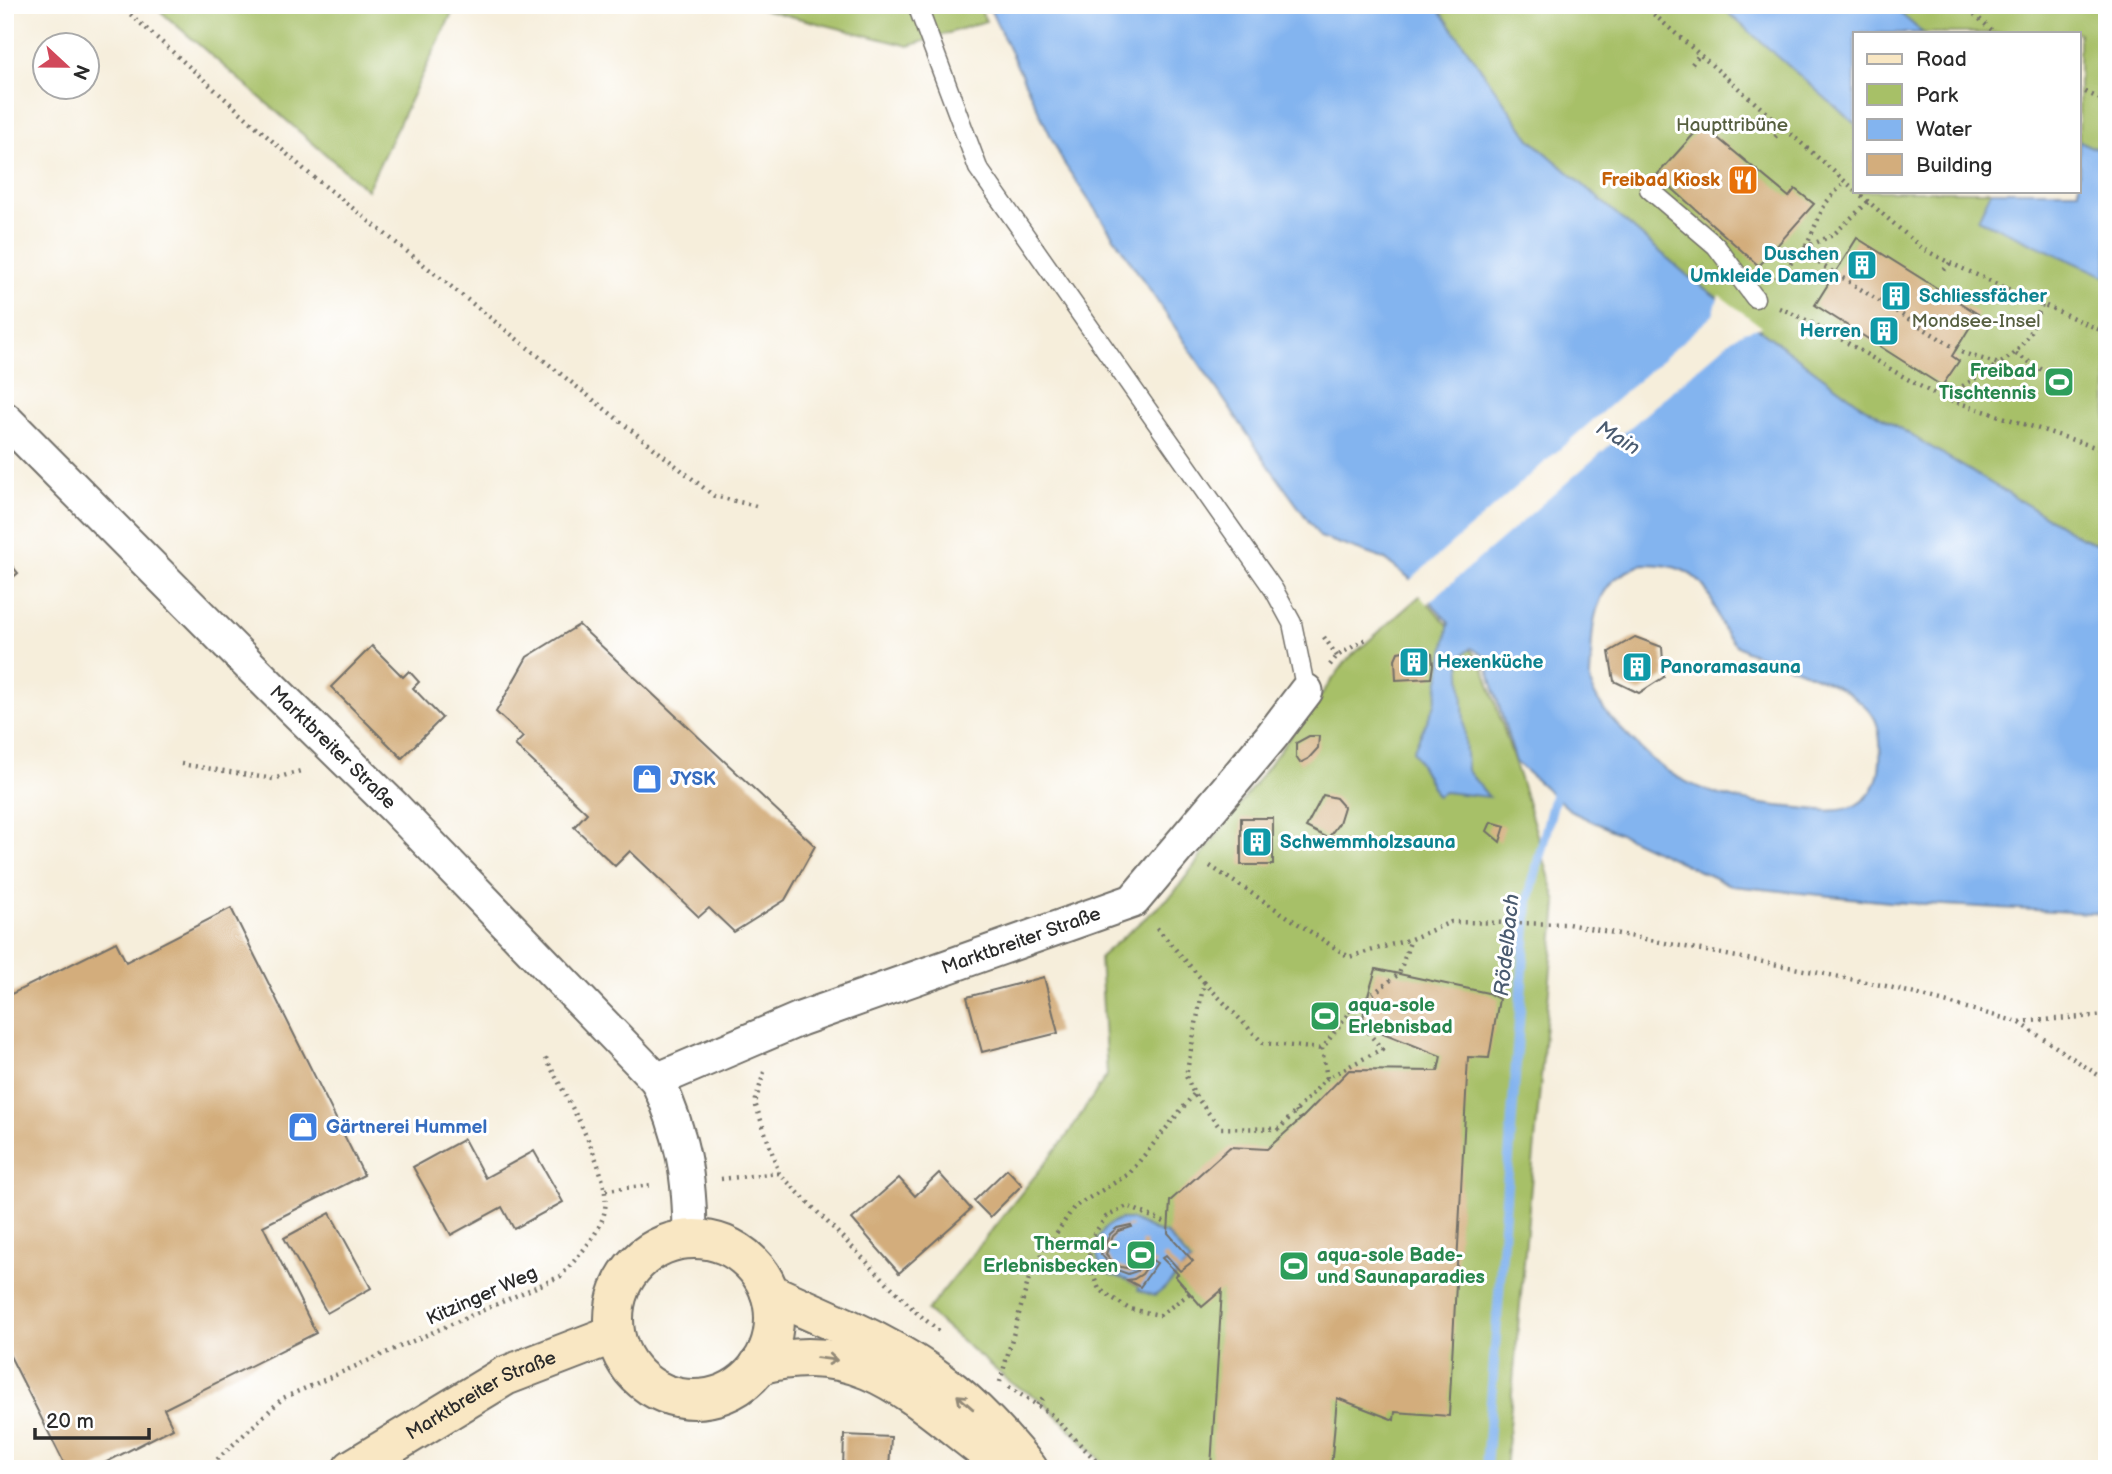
<svg xmlns="http://www.w3.org/2000/svg" width="2112" height="1474" viewBox="0 0 2112 1474" font-family="'Balsamiq Sans',sans-serif">
<style>
.green{fill:#a7c067;stroke:#697649;stroke-width:2;fill-rule:evenodd}
.water{fill:#83b4ef;stroke:#57708d;stroke-width:2;fill-rule:evenodd}
.pier{fill:#f6eedb}
.lines{fill:none;stroke-linecap:round;stroke-linejoin:round}
.stream{stroke:#83b4ef;stroke-width:10}
.building{fill:#d3ad7c}
.lane-casing{stroke:#726f69;stroke-width:21}
.street-casing{stroke:#726f69;stroke-width:37}
.secondary-casing{stroke:#726f69;stroke-width:42}
.path{stroke:#726f69;stroke-width:4.5;stroke-dasharray:2 5;stroke-linecap:butt}
.lane{stroke:#fff;stroke-width:18}
.street{stroke:#fff;stroke-width:33}
.secondary{stroke:#f9e7c3;stroke-width:38}
.oneway{stroke:#928977}
.labels{text-anchor:middle;dominant-baseline:central;stroke-width:6;stroke-linejoin:round;paint-order:stroke}
.park-label{font-size:19px;fill:#565f40;stroke:#fff}
.food-label{font-size:19px;font-weight:bold;fill:#c56008;stroke:#fff;text-anchor:end}
.culture-label{font-size:19px;font-weight:bold;fill:#0d838f;stroke:#fff;text-anchor:start}
.leisure-label{font-size:19px;font-weight:bold;fill:#27864d;stroke:#fff;text-anchor:end}
.street-label{font-size:19px;fill:#2b2b2b;stroke:#fff}
.shop-label{font-size:19px;font-weight:bold;fill:#366cbe;stroke:#fff;text-anchor:start}
.water-label{font-size:21px;font-style:italic;fill:#4a5b70;stroke:#fff}
</style>
<rect width="100%" height="100%" fill="#fff"/>
<filter id="ink" filterUnits="userSpaceOnUse"><feTurbulence type="fractalNoise" baseFrequency=".0143" numOctaves="2"/><feDisplacementMap in="SourceGraphic" scale="14" xChannelSelector="R" yChannelSelector="G"/><feConvolveMatrix kernelMatrix="1 2 1 2 8 2 1 2 1" color-interpolation-filters="sRGB"/></filter>
<filter id="wash" filterUnits="userSpaceOnUse"><feTurbulence type="fractalNoise" baseFrequency=".00686" numOctaves="4" result="noise"/><feDisplacementMap in="SourceGraphic" scale="28" xChannelSelector="R" yChannelSelector="G"/><feGaussianBlur stdDeviation="1.57" result="paint"/><feColorMatrix in="noise" values="0 0 0 0 0 0 0 0 0 0 0 0 0 0 0 0 0 1.4 0 .05"/><feComposite in="paint" operator="in"/></filter>
<g filter="url(#wash)">
<rect width="100%" height="100%" fill="#f6eedb"/>
<!-- green -->
<g class="green">
<path d="M153,5h303l-89,185z"/>
<path d="M746,5h232l8,16 -77,25z"/>
<path d="M1436,5h671v542l-25,-9 -221,-133 -173,-129 -158,-137zM1855,33h224v158h-224z"/>
<path d="M1421,595l61,68 42,128 33,112 -52,566h-396l-66,-68 -32,-18 -84,-72 139,-174 41,-62 -7,-118 73,-63 174,-234z"/>
</g>
<!-- water -->
<g class="water">
<path d="M988,5h448l94,134 158,137 173,129 221,133 25,9v367l-217,-12 -158,-16 -160,-74 -56,-50 -32,-106 -13,-8 -11,10 7,112 22,27 -45,-5 -7,4 -24,-45 22,-47 14,-82 -41,-45 -24,-18 -64,-22 -49,-68 -208,-307zM1643,564c29,0 54,5 68,35 7,14 9,31 22,43 3,4 9,6 13,9 33,12 121,37 131,73 3,11 4,25 3,37 -1,18 -6,34 -24,44 -17,9 -38,5 -57,3 -45,-3 -99,-13 -136,-40 -13,-9 -24,-21 -35,-32 -14,-14 -36,-36 -38,-57 0,-7 1,-14 1,-21 1,-26 2,-54 20,-75 8,-9 21,-14 32,-19z"/>
<path d="M1719,5h172l32,28h-68v91z"/>
<path d="M2079,141l28,13v123l-129,-58 13,-28h88z"/>
<path d="M1120,1219h10l25,12 12,3 24,28c-15,10 -22,26 -37,34l-16,-6 1,-3 -12,-7 -23,-8c-14,-21 -8,-44 16,-53z"/>
</g>
<!-- pier -->
<path class="pier" d="M1719,295l43,32 -18,5 -11,6 -306,266 -19,-22 305,-267z"/>
<g class="lines">
<!-- stream -->
<path class="stream" d="M1486,1469l42,-568 27,-105 1,-12"/>
</g>
<g id="blocks">
<!-- building -->
<g class="building">
<path d="M1702,125l87,72 6,-8 19,15 -55,62 -102,-91z"/>
<path d="M1857,238l121,76 -26,42 7,5 -17,25 -127,-81z"/>
<path d="M5,557l13,16 -13,11z"/>
<path d="M579,625l236,221 -30,54 -51,32 -25,-24 -10,9 -69,-66 -15,15 -41,-39 13,-14 -72,-68 8,-8 -27,-25 31,-55z"/>
<path d="M1635,637l27,10 2,30 -25,16 -25,-12 -5,-29z"/>
<path d="M372,646l31,31 6,-6 10,11 -6,6 29,30 -40,40 -71,-71z"/>
<path d="M1415,649l17,5 1,11 -2,13 -35,2 -1,-21 3,-7z"/>
<path d="M1309,736h10l-1,12 -10,11 -8,4 -4,-6v-14z"/>
<path d="M1323,795l13,3 8,9 -5,16 -11,15 -22,-11z"/>
<rect x="1241" y="818" width="32" height="47"/>
<path d="M1491,822l14,4 -5,16 -13,-11z"/>
<path d="M231,908l133,267 -101,51 53,107 -152,76 9,19 -80,41h-26l-62,-123v-101l3,-1 -3,-6v-241l111,-55 10,20z"/>
<path d="M1376,969l112,24 11,6 -10,59 -21,-1 -19,359 -54,-4 -1,8 -57,-22 -6,71 -120,-2 11,-177 -20,17 -27,-31 3,-2 -16,-16 4,-3 14,16 13,-10 -25,-28 2,-32 60,-54 37,2 34,-30 48,-49 89,1 3,-15 -78,-31 1,-16z"/>
<path d="M1044,977l14,56 -76,19 -15,-55z"/>
<path d="M464,1139l21,39 49,-27 29,51 -49,27 -12,-22 -51,28 -38,-68z"/>
<path d="M1007,1169l15,16 -32,32 -16,-16z"/>
<path d="M939,1173l32,36 -72,64 -47,-54 47,-41 16,18z"/>
<path d="M330,1213l41,75 -44,25 -43,-75z"/>
<path d="M1131,1225l1,2 -13,4 -6,5 -7,18 10,12 16,3 10,-24 -1,-4h4l1,5 -9,25 -9,3 -14,-5 -13,-15 9,-20 7,-6z"/>
<path d="M1152,1260l5,3 -17,24 -13,-7 7,-1 8,-5z"/>
<path d="M844,1435l47,2 -2,32h-46z"/>
</g>
</g>
</g>
<g filter="url(#ink)">
<use href="#blocks" fill-opacity="0" stroke="#726f69" stroke-width="2"/>
<g class="lines">
<!-- lane casing -->
<g class="lane-casing">
<g id="lane">
<path d="M917,5l61,163 296,422 18,33 14,68"/>
<path d="M1649,189l67,57 39,52"/>
</g>
</g>
<!-- street casing -->
<g class="street-casing">
<g id="street">
<path id="s1" d="M5,419l266,268 123,120 263,273c26,55 33,97 33,158"/>
<path id="s2" d="M657,1080l143,-61 333,-118 138,-164 35,-46"/>
</g>
</g>
<!-- secondary casing -->
<g class="secondary-casing">
<g id="secondary">
<circle cx="694" cy="1319" r="80"/>
<path d="M770,1293c58,27 120,50 171,89 34,25 60,55 87,87"/>
<path d="M759,1365c101,-28 154,31 228,87"/>
<path id="s3" d="M352,1469l153,-93 109,-42"/>
</g>
</g>
<!-- path -->
<g class="path">
<path d="M120,5l186,166 408,325 42,10"/>
<path d="M1643,5l212,185"/>
<path d="M1964,5l31,28"/>
<path d="M1692,64l7,-9"/>
<path d="M2079,89l28,13"/>
<path d="M1775,137l9,-9"/>
<path d="M1856,191l67,58 27,14 157,70"/>
<path d="M1806,246l19,-42 20,-23"/>
<path d="M1801,252l162,101 36,11c27,-16 31,-32 43,-59"/>
<path d="M1944,270l6,-7"/>
<path d="M1691,278l8,-10"/>
<path d="M1776,279l30,-32 27,-12 35,-33"/>
<path d="M1779,308c58,23 108,63 164,90l56,-34"/>
<path d="M2016,354l33,20"/>
<path d="M1944,398l163,53"/>
<path d="M1324,637l13,19"/>
<path d="M1330,665l7,-9 29,-17"/>
<path d="M181,764l92,15 31,-9"/>
<path d="M1210,866l139,91 62,-18 40,-17 117,2 318,62 132,36 89,-7"/>
<path d="M1157,928l47,54 -18,94 8,18 26,34 59,1 48,-51 55,-29 -32,-38"/>
<path d="M1204,982l59,61 59,6"/>
<path d="M2020,1023l87,58"/>
<path d="M764,1072l-9,31 24,70 137,139 23,19"/>
<path d="M1327,1078l-5,-29 28,-38 49,-37 12,-35"/>
<path d="M1296,1111l5,8"/>
<path d="M721,1179l58,-6"/>
<path d="M606,1190l47,-5"/>
<path d="M1164,1222l-37,-16 -21,11 -14,20 -4,27 11,25 30,20 31,6 30,-22"/>
<path d="M1000,1382l31,-111 43,-64 55,-33 65,-80"/>
<path d="M1009,1387l43,28 52,54"/>
<path d="M1037,1405l8,-10"/>
<path d="M207,1469l76,-71 278,-122c16,-19 36,-38 43,-62 11,-39 -40,-119 -58,-156"/>
</g>
<!-- lane -->
<use href="#lane" class="lane"/>
<!-- street -->
<use href="#street" class="street"/>
<!-- secondary -->
<use href="#secondary" class="secondary"/>
</g>
<!-- one-way arrows -->
<defs><path id="oneway-shaft" d="M-6 0H5M1.5-3L5.5 0L1.5 3" fill="none" stroke-width="1.6" stroke-linecap="round" stroke-linejoin="round" transform="scale(1.75)"/></defs>
<g class="oneway">
<use href="#oneway-shaft" transform="translate(827 1359) rotate(7)"/>
<use href="#oneway-shaft" transform="translate(965 1402) rotate(-139)"/>
</g>
</g>
<!-- icons -->
<defs>
<g id="restaurant-square" transform="scale(1.575)"><rect x="-9" y="-9" width="18" height="18" rx="4" fill="#e8710a" stroke="#fff"/><path d="M-5-6h1v4h1v-4h1v4h1v-4h1v5L-1.5 .5V6h-2V.5L-5-1ZM5-6V6H3V1.5H1.5Q1.5-4 5-6Z" fill="#fff"/></g>
<g id="building-square" transform="scale(1.575)"><rect x="-9" y="-9" width="18" height="18" rx="4" fill="#0f9aa8" stroke="#fff"/><path d="M-4-6H4V6H1V3H-1V6H-4ZM-2.5-4.3h1.7v1.8h-1.7ZM.8-4.3h1.7v1.8H.8ZM-2.5-1h1.7V.8h-1.7ZM.8-1h1.7V.8H.8Z" fill="#fff"/></g>
<g id="stadium-square" transform="scale(1.575)"><rect x="-9" y="-9" width="18" height="18" rx="4" fill="#2e9e5b" stroke="#fff"/><path d="M0-5a6.5 5 0 1 0 0 10a6.5 5 0 1 0 0-10ZM-3.5-1.8h7v3.6h-7Z" fill="#fff"/></g>
<g id="shop-square" transform="scale(1.575)"><rect x="-9" y="-9" width="18" height="18" rx="4" fill="#3f7fe0" stroke="#fff"/><path d="M-5-2.5h2.3a2.7 3.5 0 0 1 5.4 0H5L5.5 6h-11ZM-1.5-2.5h3a1.5 2.3 0 0 0-3 0Z" fill="#fff"/></g>
</defs>
<g fill-rule="evenodd">
<use href="#restaurant-square" x="1743" y="180"/>
<use href="#building-square" x="1862" y="265"/>
<use href="#building-square" x="1896" y="296"/>
<use href="#building-square" x="1884" y="331"/>
<use href="#stadium-square" x="2059" y="382"/>
<use href="#building-square" x="1414" y="662"/>
<use href="#building-square" x="1637" y="667"/>
<use href="#shop-square" x="647" y="779"/>
<use href="#building-square" x="1257" y="842"/>
<use href="#stadium-square" x="1325" y="1016"/>
<use href="#shop-square" x="303" y="1127"/>
<use href="#stadium-square" x="1141" y="1255"/>
<use href="#stadium-square" x="1294" y="1266"/>
</g>
<g class="labels">
<!-- park labels -->
<g class="park-label">
<text x="1732" y="125">Haupttribüne</text>
<text x="1976" y="321">Mondsee-Insel</text>
</g>
<!-- food labels -->
<g class="food-label">
<text x="1720" y="180">Freibad Kiosk</text>
</g>
<!-- culture labels -->
<g class="culture-label">
<text x="1839" y="254" text-anchor="end">Duschen<tspan x="1839" dy="22">Umkleide Damen</tspan></text>
<text x="1919" y="296">Schliessfächer</text>
<text x="1861" y="331" text-anchor="end">Herren</text>
<text x="1437" y="662">Hexenküche</text>
<text x="1660" y="667">Panoramasauna</text>
<text x="1280" y="842">Schwemmholzsauna</text>
</g>
<!-- leisure labels -->
<g class="leisure-label">
<text x="2036" y="371">Freibad<tspan x="2036" dy="22">Tischtennis</tspan></text>
<text x="1348" y="1005" text-anchor="start">aqua-sole<tspan x="1348" dy="22">Erlebnisbad</tspan></text>
<text x="1118" y="1244">Thermal -<tspan x="1118" dy="22">Erlebnisbecken</tspan></text>
<text x="1317" y="1255" text-anchor="start">aqua-sole Bade-<tspan x="1317" dy="22">und Saunaparadies</tspan></text>
</g>
<!-- street labels -->
<g class="street-label">
<text stroke="none"><textPath href="#s1" startOffset="464">Marktbreiter Straße</textPath></text>
<text stroke="none"><textPath href="#s2" startOffset="390">Marktbreiter Straße</textPath></text>
<text transform="translate(482 1296) rotate(-24)">Kitzinger Weg</text>
<text stroke="none"><textPath href="#s3" startOffset="149">Marktbreiter Straße</textPath></text>
</g>
<!-- shop labels -->
<g class="shop-label">
<text x="670" y="779">JYSK</text>
<text x="326" y="1127">Gärtnerei Hummel</text>
</g>
<!-- water labels -->
<g class="water-label">
<text transform="translate(1618 438) rotate(31)">Main</text>
<text transform="translate(1507 945) rotate(-84)">Rödelbach</text>
</g>
</g>
<!-- margin -->
<rect width="2112" height="1474" fill="none" stroke="#fff" stroke-width="28"/>
<!-- legend -->
<rect x="1853" y="32" width="228" height="161" fill="#ffffff" stroke="#aaaaaa" stroke-width="2"/>
<rect x="1867" y="54" width="35" height="10" fill="#f9e7c3" stroke="#aaaaaa" stroke-width="2"/>
<text x="1916" y="66" font-size="21" fill="#2b2b2b">Road</text>
<rect x="1867" y="84" width="35" height="21" fill="#a7c067" stroke="#aaaaaa" stroke-width="2"/>
<text x="1916" y="102" font-size="21" fill="#2b2b2b">Park</text>
<rect x="1867" y="119" width="35" height="21" fill="#83b4ef" stroke="#aaaaaa" stroke-width="2"/>
<text x="1916" y="136" font-size="21" fill="#2b2b2b">Water</text>
<rect x="1867" y="154" width="35" height="21" fill="#d3ad7c" stroke="#aaaaaa" stroke-width="2"/>
<text x="1916" y="172" font-size="21" fill="#2b2b2b">Building</text>
<!-- north arrow -->
<g transform="translate(66 66) rotate(112)"><circle r="33" fill="#ffffff" stroke="#aaaaaa" stroke-width="2"/>
<path d="M0-5L12 26L0 18L-12 26Z" fill="#d1495b"/>
<text y="-10" font-size="19" font-weight="bold" text-anchor="middle" fill="#2b2b2b">N</text>
</g>
<!-- scale -->
<path d="M35 1428v10h114v-10" fill="none" stroke="#2b2b2b" stroke-width="3.5"/>
<text x="46" y="1428" font-size="21" fill="#2b2b2b" stroke="#ffffff" stroke-width="5" paint-order="stroke">20 m</text>
</svg>
